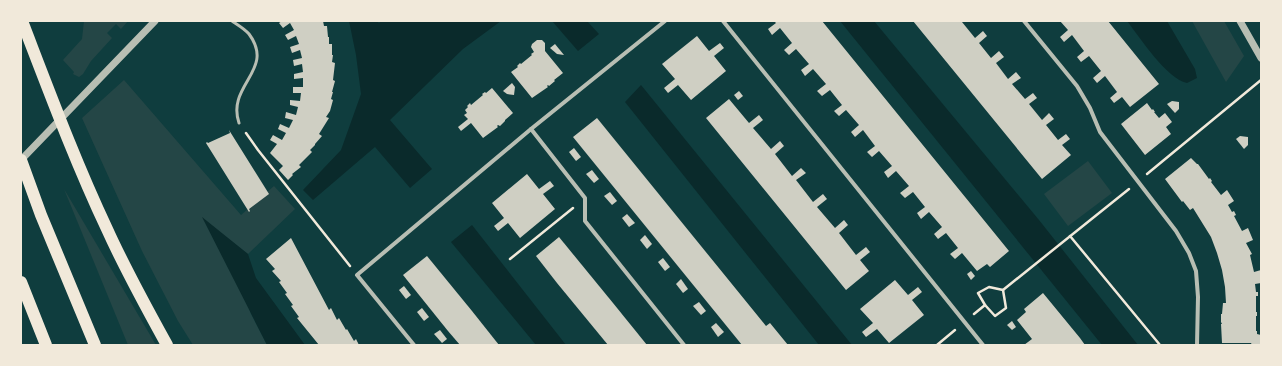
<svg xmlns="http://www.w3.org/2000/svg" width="1282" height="366" viewBox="0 0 1282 366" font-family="Montserrat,sans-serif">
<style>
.green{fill:#244646}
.water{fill:#0a2a2b}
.building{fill:#cfcfc3}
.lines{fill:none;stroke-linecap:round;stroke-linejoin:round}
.path{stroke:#f1e9da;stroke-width:2.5}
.service{stroke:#b8beb3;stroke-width:3}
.minor{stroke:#b8beb3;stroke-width:4}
.tertiary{stroke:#b8beb3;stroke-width:7}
.motorway{stroke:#f1e9da;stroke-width:12}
</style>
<rect width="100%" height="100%" fill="#0f3d3e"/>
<!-- green -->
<g class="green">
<path d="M84,21h44l-7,8 -5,-5 -9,9 5,5 -21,23 -8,13 -4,3 -6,-3 1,-2 -11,-12 19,-21z"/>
<path d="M1192,21h32l20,35 -18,26z"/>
<path d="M124,80l117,135 33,-29 21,23 -47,45 -21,-16 24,76 16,31h-74l-15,-24 -36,-70 -60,-133z"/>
<path d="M1088,161l24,32 -44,33 -24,-32z"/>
<path d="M64,189l92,156h-28z"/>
</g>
<!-- water -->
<g class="water">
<path d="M349,21h28l2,2 2,-2h120l-38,28 -73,71 42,49 -22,19 -35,-41 -62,53 -10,-10 38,-40 20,-56 -5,-39z"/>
<path d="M552,21h35l12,13 -21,17z"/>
<path d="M840,21h34l165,199 99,125h-36z"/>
<path d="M1127,21h40l28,48 2,9 -10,5c-21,-5 -46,-44 -60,-62z"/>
<path d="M641,85l211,260h-33l-194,-243z"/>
<path d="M202,217l46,37 8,24 49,67h-38z"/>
<path d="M472,225l94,120h-30l-85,-103z"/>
</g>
<!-- building -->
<g class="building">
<path d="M282,21h41l1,5h3l1,11h1v7h3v11h1l-1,7 3,1 -2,17 2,1 -3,11h1l-2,7 2,1 -3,11 -4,6 3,1 -10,16 3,2 -7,8v1l-5,5 2,2 -13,13 2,2 -9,7 1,1 -5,5 -9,-10 4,-4 -13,-13 7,-9 -7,-4 3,-5 9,5 4,-7 -8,-4 2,-5 9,4 4,-8 -8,-2 1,-6 10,3 2,-8 -8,-2v-5l10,1 1,-8h-8v-6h10v-9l-9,1v-5l9,-2 -1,-8 -8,2 -1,-6 9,-2 -2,-8 -8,3 -2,-6 9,-3 -3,-8 -8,4 -3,-5 9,-5 -4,-7 -7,5 -4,-5z"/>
<path d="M774,21h48l187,230 -19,16 -3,-3 -10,7 -15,-18 -7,6 -5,-5 8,-6 -12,-15 -8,6 -4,-5 8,-7 -13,-15 -8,7 -4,-6 8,-6 -12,-15 -8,6 -5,-5 9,-7 -13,-15 -8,7 -4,-6 8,-6 -13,-15 -7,6 -5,-5 8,-6 -12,-16 -8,7 -4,-5 8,-7 -13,-15 -7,6 -5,-5 8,-6 -12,-15 -8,6 -5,-5 9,-7 -13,-15 -8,7 -4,-6 8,-6 -13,-15 -7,6 -5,-5 8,-7 -12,-15 -8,7 -4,-6 8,-6z"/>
<path d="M913,21h51l-2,1 13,16 8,-7 4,5 -8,7 12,15 8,-7 5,6 -8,6 12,16 8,-7 5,6 -9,6 13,15 8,-6 4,5 -8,6 13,16 7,-7 5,6 -8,6 12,15 8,-6 4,5 -8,6 9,10 -29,24z"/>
<path d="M1060,21h48l51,63 -29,23 -8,-10 -8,6 -4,-5 7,-6 -12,-16 -8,7 -4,-5 8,-7 -12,-15 -8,6 -4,-5 7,-6 -12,-16 -8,7 -4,-5 8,-7z"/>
<path d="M697,36l12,15 11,-8 4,5 -10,8 12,15 -35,29 -13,-15 -10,8 -4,-5 11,-9 -13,-15z"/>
<path d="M537,40h5l3,3v8l18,22 -9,7 1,1 -6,5 -1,-1 -1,1 1,1 -16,11 -21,-26 7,-5 -1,-1 3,-3 1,1 11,-9 -1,-1 3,-2 -3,-5 1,-3z"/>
<path d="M555,44l9,11 -7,-1 -7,-6z"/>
<path d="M512,83l3,4 -1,8 -7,-1 -4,-3z"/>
<path d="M492,88l21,25 -8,7v1l-5,5 -2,-1 -1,1 1,1 -15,11 -12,-15 -10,8 -3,-4 10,-8 -4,-4 3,-2 -2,-3 3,-3 -1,-1 3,-3 1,2 12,-10 -1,-1 3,-2 1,1z"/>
<path d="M739,91l4,5 -5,4 -4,-5z"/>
<path d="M729,99l20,24 10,-8 4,5 -10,8 18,21 9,-8 4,5 -9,8 17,22 9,-8 5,5 -10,7 17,22 10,-8 4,5 -10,8 18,21 9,-8 4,5 -9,8 17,22 10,-8 4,5 -10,8 9,11 -23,19 -140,-172z"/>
<path d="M1172,101l7,1v7l-4,4 -8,-9z"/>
<path d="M1147,103l5,7 1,-1 2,3h-1l5,6 6,-5 7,9 -6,5 5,7 -26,21 -24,-31z"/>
<path d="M597,118l169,208 4,-3 18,22h-46l-169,-208z"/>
<path d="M229,130l40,64 -20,15 1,2 -1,1 -43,-69 1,-1 1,1 22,-10z"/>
<path d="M1240,136l8,1v8l-4,4 -8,-10z"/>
<path d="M574,148l7,9 -5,4 -7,-9z"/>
<path d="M1191,158l6,6h1l11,15 1,-1 2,3 -1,1 10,13 6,-5 7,11 -6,4 4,7 2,-1 2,4 -2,1 8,15 6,-3 5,12 -7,3 6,11 -2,1 4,17 7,-2v13l-6,1 1,8h2v4h-2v16h1v4h-1v15h1v3l4,1v10h-9l-1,-2h-29l-1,-19h1l-1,-2v-8h1l1,-11h3l-1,-16 -3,-17 -5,-17 -6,-16 -18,-29 -3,2 -7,-9 -1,1 -17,-23z"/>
<path d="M592,170l7,9 -5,4 -8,-9z"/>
<path d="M527,174l12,15 11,-8 4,5 -11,8 12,15 -35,29 -12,-15 -10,8 -4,-5 10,-8 -12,-15z"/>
<path d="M610,192l7,9 -5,4 -8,-9z"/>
<path d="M627,214l8,9 -6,4 -7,-9z"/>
<path d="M645,235l7,9 -5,5 -7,-9z"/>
<path d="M559,237l54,66 34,42h-39l-51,-62 -21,-27z"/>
<path d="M291,238l38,72 2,-2 6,12 2,-2 7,12 1,-1 7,12 2,-2 3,6h-40l-22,-27 2,-1 -8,-11 2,-1 -8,-11 2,-1 -8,-11 2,-1 -9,-10 3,-2 -9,-10z"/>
<path d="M427,256l45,55 27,34h-39l-12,-14 -45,-56z"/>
<path d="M663,258l7,9 -5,4 -7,-9z"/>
<path d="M971,271l4,5 -4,4 -4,-6z"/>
<path d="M681,279l7,10 -5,4 -7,-9z"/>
<path d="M895,280l13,15 10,-8 4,5 -10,8 12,15 -35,28 -12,-14 -11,8 -4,-5 11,-9 -13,-14z"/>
<path d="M404,286l7,9 -5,4 -7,-9z"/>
<path d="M1043,293l37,45 5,7h-48l-1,-1 -1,1h-11l8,-6 -15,-19 9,-8 -2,-3z"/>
<path d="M699,302l7,9 -5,4 -8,-9z"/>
<path d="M422,308l7,9 -5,4 -7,-9z"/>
<path d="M1012,321l4,6 -4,3 -5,-5z"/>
<path d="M716,323l8,9 -6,5 -7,-10z"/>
<path d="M440,330l7,9 -5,4 -8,-9z"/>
</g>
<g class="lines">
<!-- path -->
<g class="path">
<path d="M246,133l12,17 92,116"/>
<path d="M1147,174l114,-94"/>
<path d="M1070,236l90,109"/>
<path d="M510,259l63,-51"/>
<path d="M985,305l10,11 11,-8 -3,-18"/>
<path d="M974,314l11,-9 -7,-12 11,-6 14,3 126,-101"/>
<path d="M937,345l18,-15"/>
</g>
<!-- service -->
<path class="service" d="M232,21c6,4 13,8 17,13 27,36 -23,51 -10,89"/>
<!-- minor -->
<g class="minor">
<path d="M723,21l260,324"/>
<path d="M1024,21l53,65 13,22 10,24 76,99 13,22 7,18 2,26 -1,48"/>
<path d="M531,129l54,69v23l99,124"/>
<path d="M414,345l-57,-70 174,-146 134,-108"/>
</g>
<!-- tertiary -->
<g class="tertiary">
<path d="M1240,21l21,37"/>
<path d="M21,160l134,-139"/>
</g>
<!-- motorway -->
<g class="motorway">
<path d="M22,21c27,70 53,140 85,208 18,40 39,78 60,116"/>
<path d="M21,160l20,55 54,130"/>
<path d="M21,282l25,63"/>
</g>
</g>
<!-- border -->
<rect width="1282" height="366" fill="none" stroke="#f1e9da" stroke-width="44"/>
</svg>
